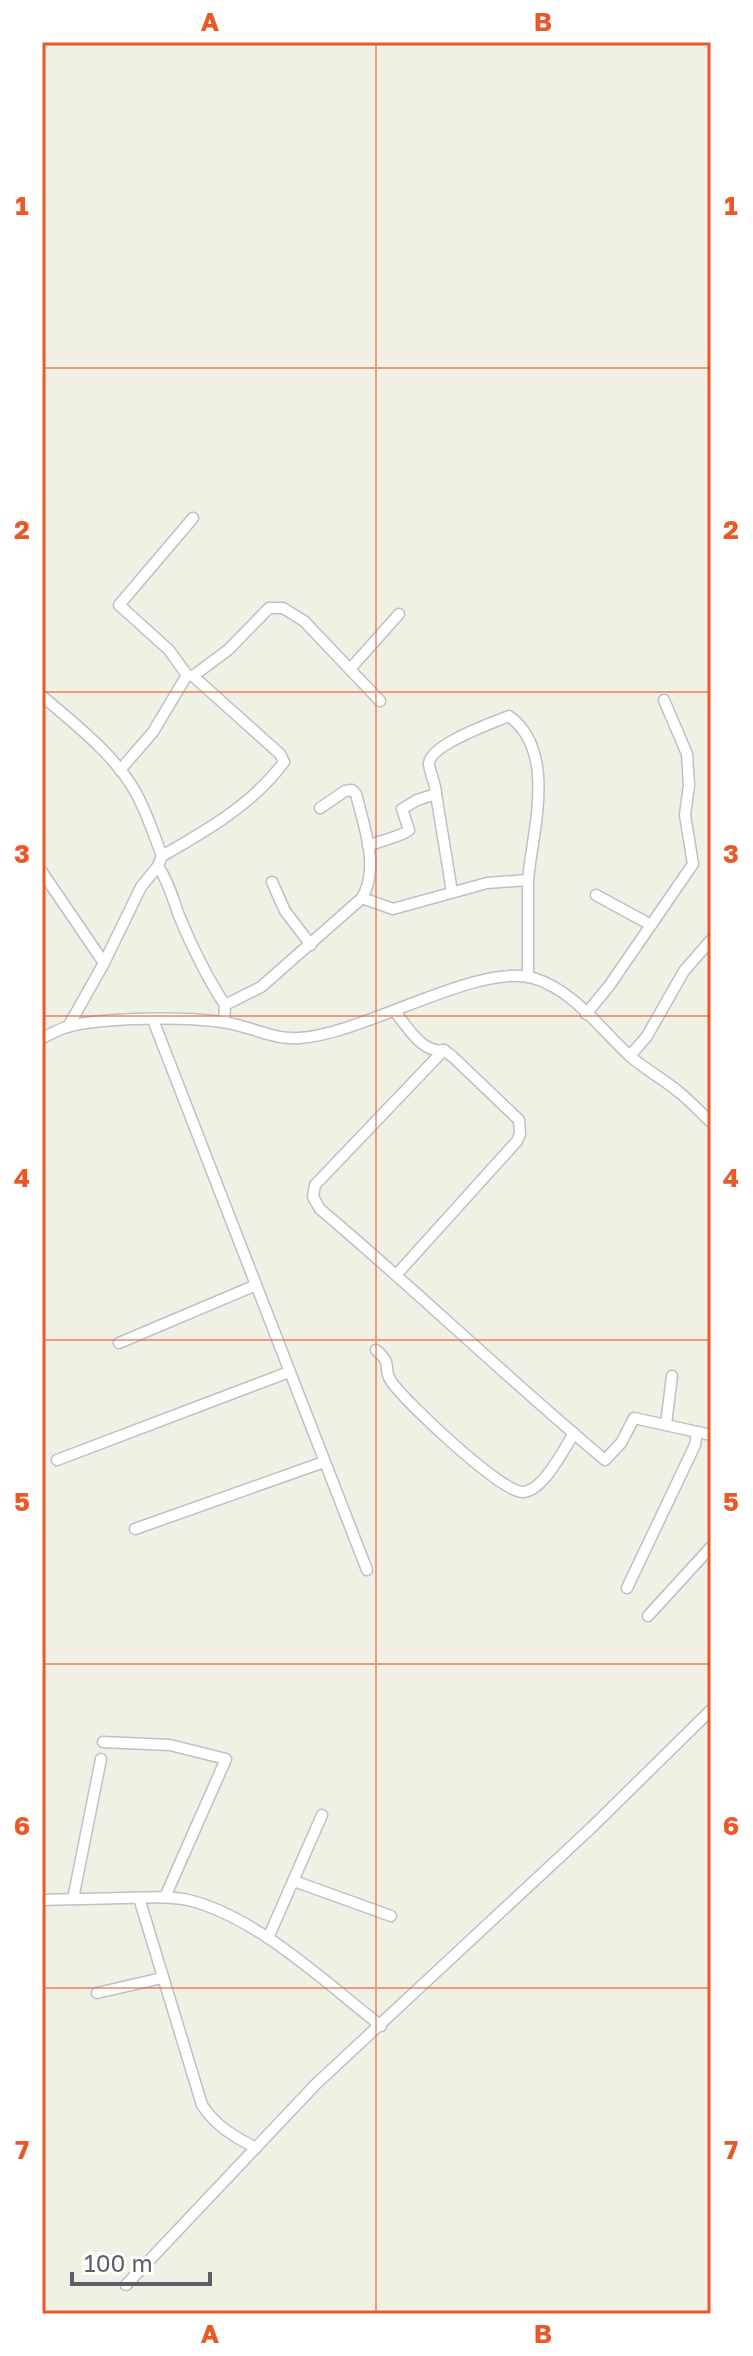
<svg xmlns="http://www.w3.org/2000/svg" width="753" height="2356" viewBox="0 0 753 2356" font-family="'Golos Text',sans-serif">
<style>
.lines{fill:none;stroke-linecap:round;stroke-linejoin:round}
.street-casing{stroke:#bec0c7;stroke-width:13}
.street{stroke:#fff;stroke-width:10}
.grid{fill:none;stroke:#ea5828;stroke-width:2;stroke-opacity:0.55}
.neatline{fill:none;stroke:#ea5828;stroke-width:3}
.grid-label{font-size:26px;text-anchor:middle;font-weight:bold;fill:#ea5828}
</style>
<rect width="100%" height="100%" fill="#f0f0e5"/>
<g class="lines">
<!-- street casing -->
<g class="street-casing">
<g id="street">
<path d="M350,669l49,-55"/>
<path d="M193,676l35,-26 41,-42h14l21,13 76,80"/>
<path d="M42,696c33,28 73,59 94,97 11,20 18,42 26,63l-4,10c10,15 14,30 20,47 13,32 28,63 47,92"/>
<path d="M120,770l33,-38 34,-57"/>
<path d="M436,794l16,98"/>
<path d="M162,856c44,-25 91,-52 122,-94l-4,-8 -87,-78 -6,-1 -18,-25 -50,-45 74,-87"/>
<path d="M42,872l62,91"/>
<path d="M528,880v97"/>
<path d="M272,882l13,29 26,34"/>
<path d="M596,895l55,30"/>
<path d="M362,898l31,11 94,-26 41,-3c4,-48 30,-128 -19,-164 -17,7 -80,29 -80,48 1,10 7,20 7,30l-19,6 -15,9 7,21c-6,6 -30,11 -41,16"/>
<path d="M395,1012c13,15 27,42 49,38l9,7 66,63 1,14 -3,7 -120,133"/>
<path d="M586,1014l23,-28 84,-122 -8,-49 4,-30 -2,-31 -23,-54"/>
<path d="M153,1020l214,550"/>
<path d="M224,1022l1,-17 36,-18 101,-89c18,-31 2,-71 -6,-104l-4,-4 -7,1 -25,17"/>
<path d="M68,1027l36,-64 37,-76 17,-21"/>
<path d="M42,1038c9,-4 19,-10 28,-12 38,-9 113,-9 152,-4 26,3 50,18 77,16 63,-3 179,-76 234,-60 41,12 67,51 98,79 15,13 34,23 49,36 11,9 21,20 31,29"/>
<path d="M444,1050l-129,135 -2,12 7,12c97,82 188,170 285,251l16,-17 13,-25 77,17"/>
<path d="M630,1056l17,-20 37,-65 27,-31"/>
<path d="M119,1343l137,-58"/>
<path d="M376,1350c18,15 6,18 15,31 14,21 109,110 131,111 21,0 42,-43 52,-59"/>
<path d="M666,1424l6,-48"/>
<path d="M57,1460l232,-88"/>
<path d="M135,1529l189,-67"/>
<path d="M627,1588l68,-143 2,-13"/>
<path d="M648,1616l63,-69"/>
<path d="M103,1742l67,3 56,14 -61,138"/>
<path d="M294,1881l97,35"/>
<path d="M139,1898l63,207c14,21 31,31 54,43"/>
<path d="M73,1899l28,-140"/>
<path d="M42,1900c26,-1 53,-1 79,-2 22,0 45,-3 67,2 68,16 138,83 193,126"/>
<path d="M268,1938l54,-123"/>
<path d="M97,1993l65,-15"/>
<path d="M126,2285l190,-201 275,-256 120,-118"/>
</g>
</g>
<!-- street -->
<use href="#street" class="street"/>
</g>
<!-- grid -->
<path class="grid" d="M376,42v2272M42,368h669M42,692h669M42,1016h669M42,1340h669M42,1664h669M42,1988h669"/>
<!-- border -->
<rect width="753" height="2356" fill="none" stroke="#ffffff" stroke-width="88"/>
<!-- scale -->
<path d="M72 2272v12h138v-12" fill="none" stroke="#5c5f67" stroke-width="4"/>
<text x="84" y="2272" font-size="24" fill="#5c5f67" stroke="#ffffff" stroke-width="6" paint-order="stroke">100 m</text>
<rect x="44" y="44" width="665" height="2268" class="neatline"/>
<g class="grid-label">
<text x="210" y="31">A</text>
<text x="543" y="31">B</text>
<text x="22" y="215">1</text>
<text x="731" y="215">1</text>
<text x="22" y="539">2</text>
<text x="731" y="539">2</text>
<text x="22" y="863">3</text>
<text x="731" y="863">3</text>
<text x="22" y="1187">4</text>
<text x="731" y="1187">4</text>
<text x="22" y="1511">5</text>
<text x="731" y="1511">5</text>
<text x="22" y="1835">6</text>
<text x="731" y="1835">6</text>
<text x="22" y="2159">7</text>
<text x="731" y="2159">7</text>
<text x="210" y="2343">A</text>
<text x="543" y="2343">B</text>
</g>
</svg>
